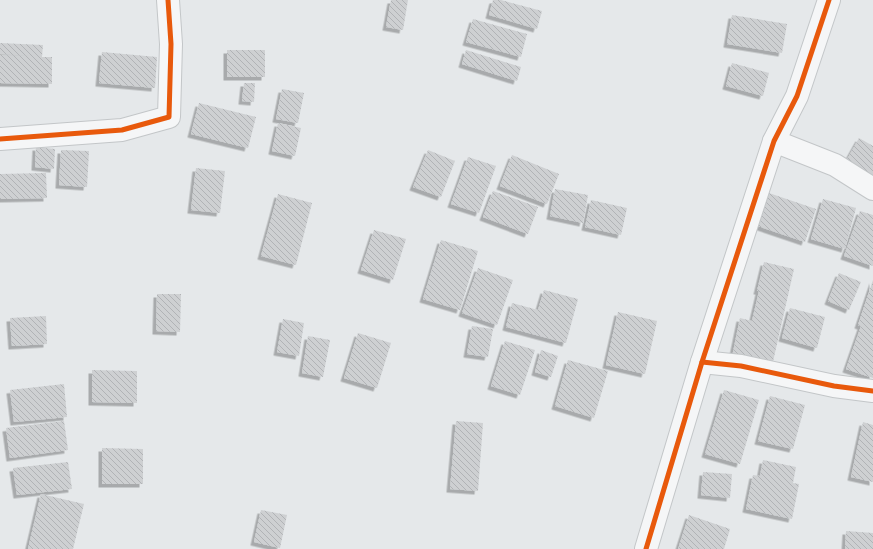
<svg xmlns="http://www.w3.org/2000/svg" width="873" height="549" viewBox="0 0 873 549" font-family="'Alegreya Sans',sans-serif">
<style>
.building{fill:url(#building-back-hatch);filter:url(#shadow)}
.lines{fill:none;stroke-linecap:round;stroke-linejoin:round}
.street-casing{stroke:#c3c6c8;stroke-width:24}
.street{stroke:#f5f6f7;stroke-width:22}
.cycleway-casing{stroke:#f4f6f8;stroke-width:8}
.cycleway{stroke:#e8590c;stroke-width:5}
</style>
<defs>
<pattern id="building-back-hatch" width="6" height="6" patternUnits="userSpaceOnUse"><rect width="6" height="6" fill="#ced0d2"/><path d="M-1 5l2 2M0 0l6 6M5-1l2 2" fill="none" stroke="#b1b3b6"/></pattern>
<filter id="shadow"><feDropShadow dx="-3.5" dy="3.5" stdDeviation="0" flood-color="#0004"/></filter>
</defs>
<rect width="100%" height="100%" fill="#e5e8ea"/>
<!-- building -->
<g class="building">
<path d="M391,0h17l-5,30 -17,-3z"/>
<path d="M493,0h8l41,11 -5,18 -48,-14z"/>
<path d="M732,15l55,9 -5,29 -55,-9z"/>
<path d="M473,19l54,15 -6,23 -55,-15z"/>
<path d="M0,43l43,2 -1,12h10v27l-52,-1v-28l32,1 -32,-2z"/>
<rect x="227" y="50" width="38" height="27"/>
<path d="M466,50l55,17 -4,14 -55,-17z"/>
<path d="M102,52l55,5 -2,31 -56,-5z"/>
<path d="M732,63l37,10 -6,23 -37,-10z"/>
<path d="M244,83h11l-1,19 -12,-1z"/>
<path d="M282,89l22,4 -6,30 -22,-4z"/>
<path d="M199,103l57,14 -8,31 -57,-14z"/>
<path d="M278,123l23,5 -6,28 -23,-5z"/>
<path d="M859,138l14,8v32l-28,-15z"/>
<path d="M36,147l19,2 -1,20 -19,-2z"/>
<path d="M61,150l28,1 -2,36 -28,-2z"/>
<path d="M428,150l27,11 -14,36 -28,-10z"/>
<path d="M512,155l47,19 -12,30 -47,-18z"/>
<path d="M468,157l28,9 -17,47 -28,-9z"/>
<path d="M196,168l29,3 -5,42 -29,-3z"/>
<path d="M46,173l1,25 -47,1v-25z"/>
<path d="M555,189l33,6 -5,28 -33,-7z"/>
<path d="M493,191l45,16 -10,27 -45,-17z"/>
<path d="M766,192l50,17 -11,33 -50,-17z"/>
<path d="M278,194l34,9 -16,62 -35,-9z"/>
<path d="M823,199l33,9 -11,41 -34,-10z"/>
<path d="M591,200l36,8 -6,27 -36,-8z"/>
<path d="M860,211l13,4v51l-29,-10z"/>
<path d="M374,230l32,9 -13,41 -32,-10z"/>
<path d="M441,240l37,11 -18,59 -37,-11z"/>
<path d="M764,262l30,7 -22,97 -40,-9 8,-39 12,3 7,-30h-2z"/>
<path d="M478,268l35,12 -16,45 -35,-12z"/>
<path d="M839,273l22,9 -12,28 -21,-9z"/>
<path d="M873,280v98l-27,-9 15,-43 -3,-1z"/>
<path d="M544,290l34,9 -12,44 -60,-16 6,-24 26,7z"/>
<path d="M157,294h24l-1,38 -24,-1z"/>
<path d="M790,308l35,9 -8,31 -35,-10z"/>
<path d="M618,312l39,9 -12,53 -39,-9z"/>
<path d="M46,316l1,28 -35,2 -2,-28z"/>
<path d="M283,319l21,4 -5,33 -22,-4z"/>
<path d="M472,326l21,3 -5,28 -21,-3z"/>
<path d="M358,333l33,10 -14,45 -33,-10z"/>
<path d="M308,336l22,4 -7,37 -21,-4z"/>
<path d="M505,341l30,9 -15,45 -29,-9z"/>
<path d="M541,350l17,6 -7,21 -16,-5z"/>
<path d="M568,360l40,11 -14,47 -39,-12z"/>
<path d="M92,370l45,1v32l-45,-1z"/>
<path d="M64,384l3,33 -53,5 -4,-32z"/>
<path d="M724,390l35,10 -19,64 -35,-10z"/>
<path d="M770,396l35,9 -12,44 -35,-8z"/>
<path d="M64,421l4,29 -58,8 -4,-30z"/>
<path d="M456,421l27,2 -5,68 -28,-2z"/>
<path d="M863,422l10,3v57l-22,-5z"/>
<path d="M102,448l41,1v35h-41z"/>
<path d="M763,460l33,7 -3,16 6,1 -7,35 -46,-10 7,-34 7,1z"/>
<path d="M68,462l4,27 -55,6 -4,-27z"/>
<path d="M703,472l29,2 -2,24 -29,-3z"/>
<path d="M41,494l43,10 -11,45h-45z"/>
<path d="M261,510l26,5 -7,33 -26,-6z"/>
<path d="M689,515l41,14 -6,20h-46z"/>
<path d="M846,531l27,2v16h-28z"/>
</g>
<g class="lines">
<!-- street casing -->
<g class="street-casing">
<g id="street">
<path d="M0,139l122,-9 47,-13 2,-73 -3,-44"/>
<path d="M774,141l61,24 38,24"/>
<path d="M702,362l39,4 93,20 39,5"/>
<path d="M646,549l56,-187 72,-221 23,-45 32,-96"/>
</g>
</g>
<!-- street -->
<use href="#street" class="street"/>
<!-- cycleway casing -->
<g class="cycleway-casing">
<g id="cycleway">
<path d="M0,139l122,-9 47,-13 2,-73 -3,-44"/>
<path d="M702,362l39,4 93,20 39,5"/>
<path d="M646,549l56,-187 72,-221 23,-45 32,-96"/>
</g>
</g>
<!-- cycleway -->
<use href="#cycleway" class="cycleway"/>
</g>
</svg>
